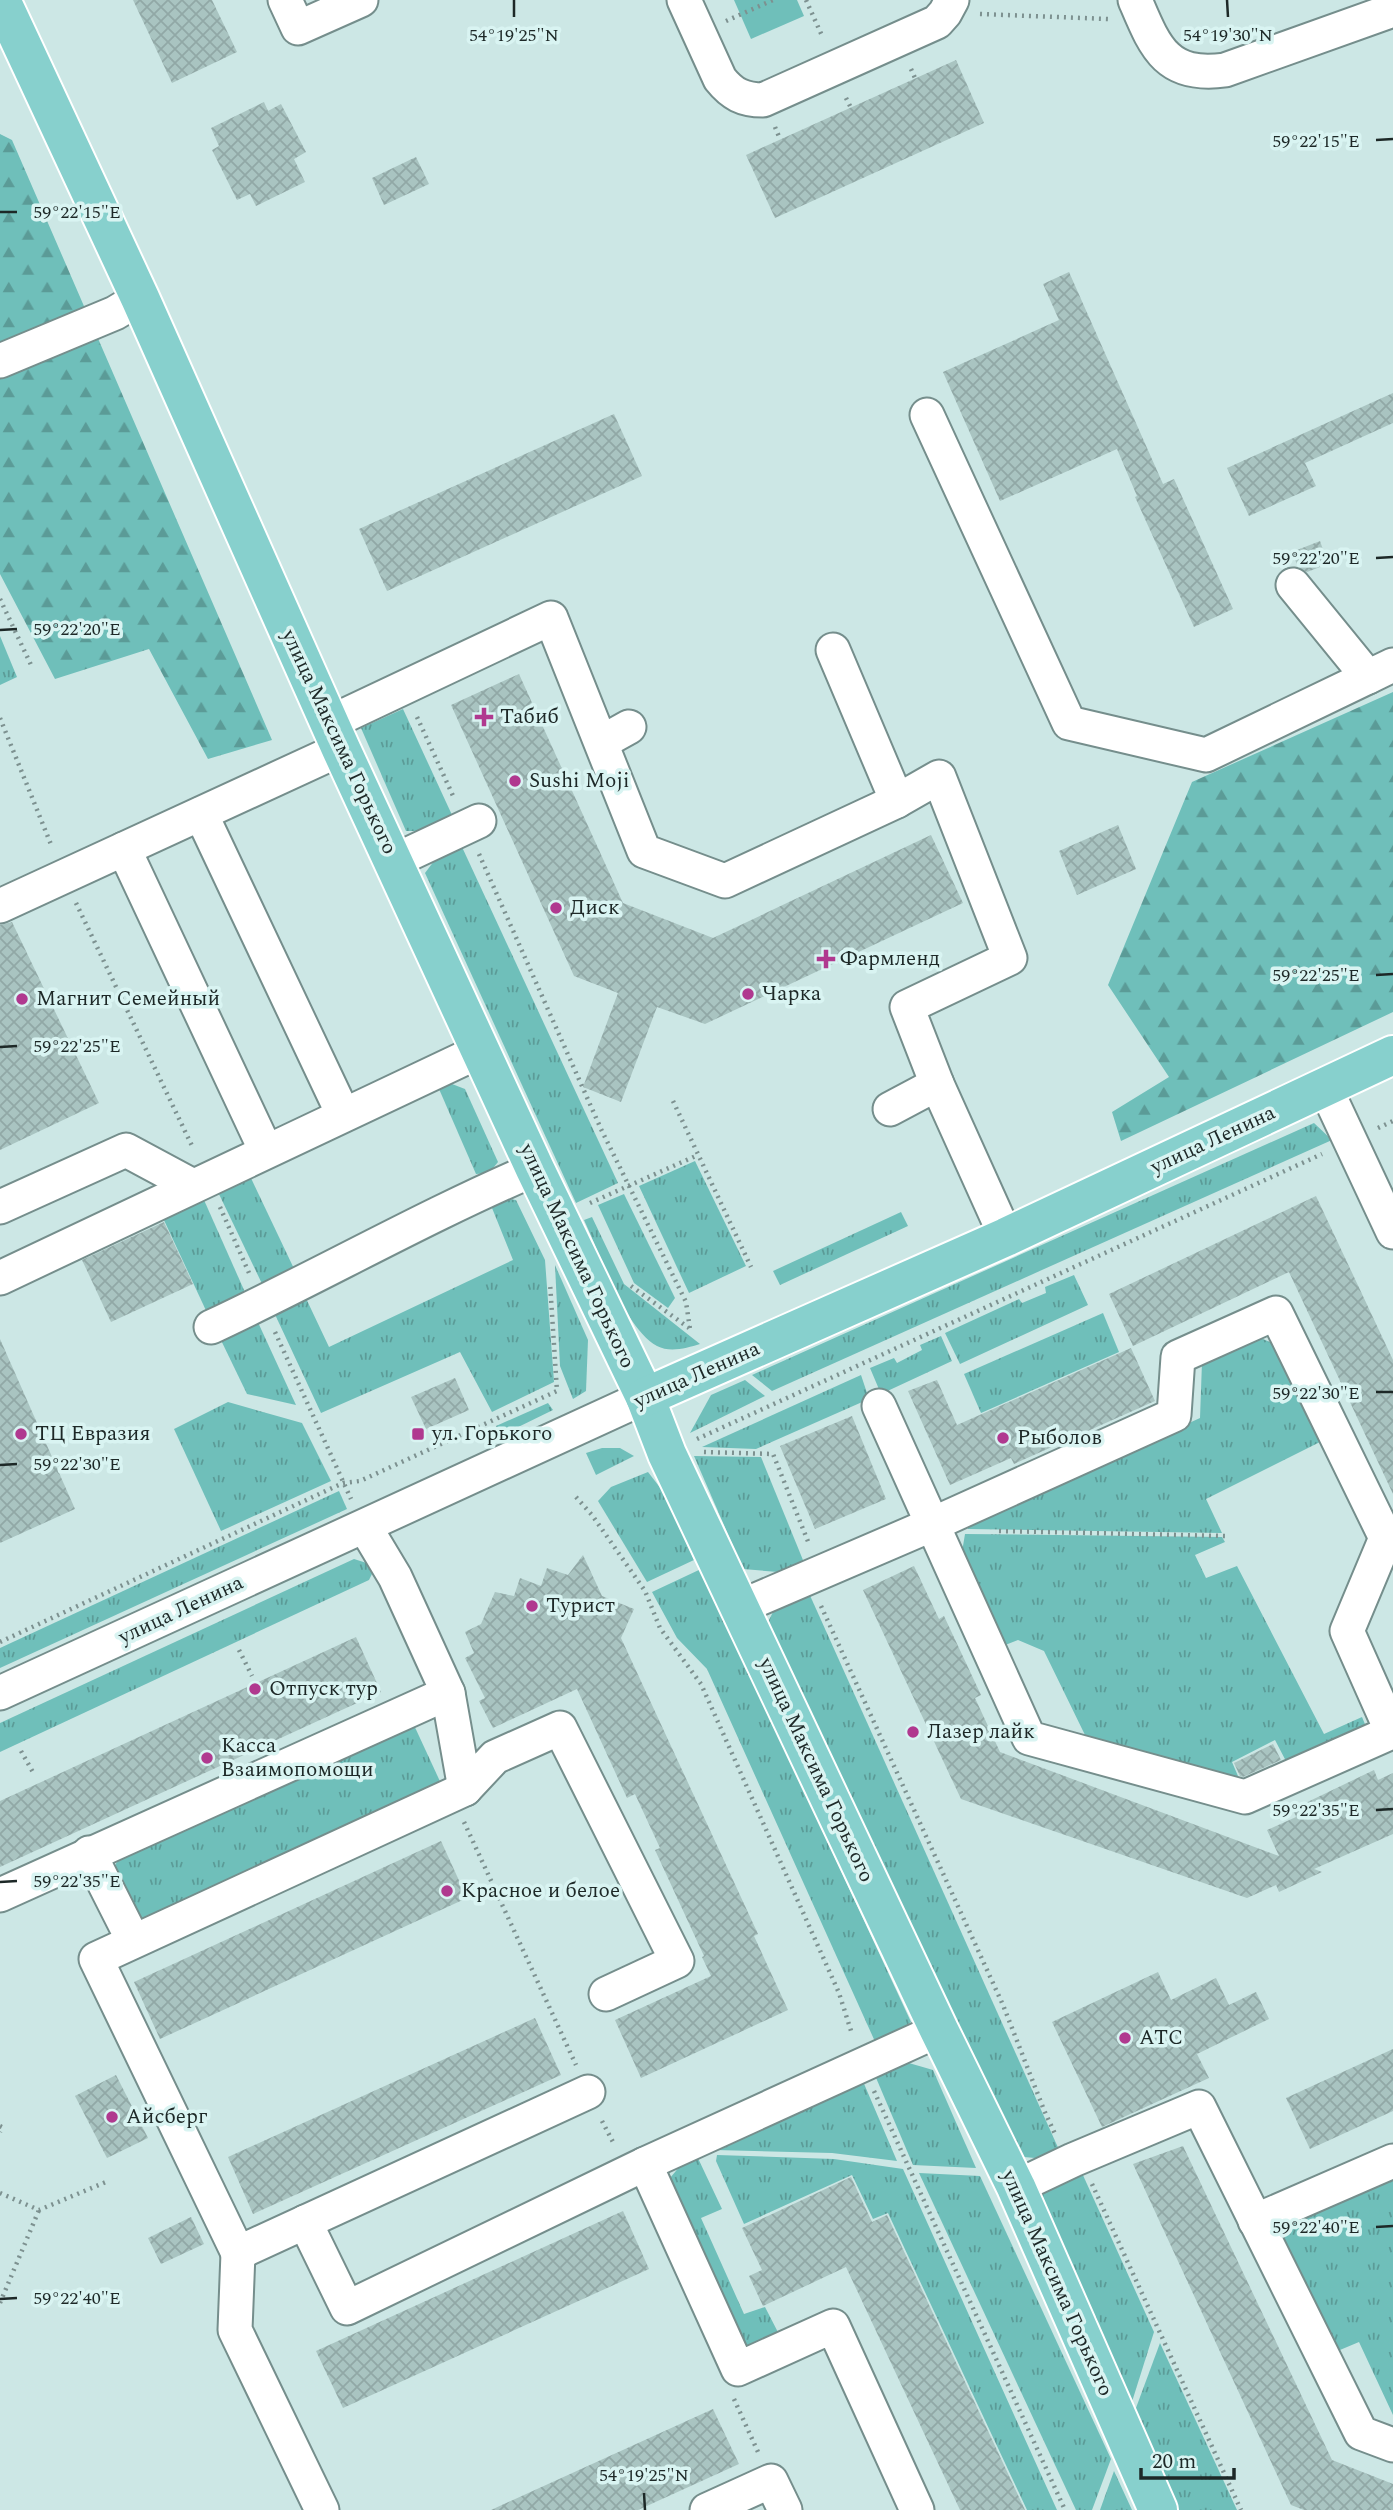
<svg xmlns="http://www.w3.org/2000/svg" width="1393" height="2510" viewBox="0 0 1393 2510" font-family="Spectral,serif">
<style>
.grass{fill:url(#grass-tufts)}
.forest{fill:url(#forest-firs)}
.park{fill:#6fbfba}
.building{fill:url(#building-cross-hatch)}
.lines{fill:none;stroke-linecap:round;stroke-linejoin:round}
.minor-casing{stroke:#758e8c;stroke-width:37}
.major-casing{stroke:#fff;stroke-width:42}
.path{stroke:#7d9190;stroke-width:4.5;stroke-dasharray:2 5;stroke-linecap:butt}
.minor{stroke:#fff;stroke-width:33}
.major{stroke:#87d0cd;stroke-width:38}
.ticks{fill:none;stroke:#1d2827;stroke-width:2.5}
.poi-dot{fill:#b0398f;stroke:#d9f4f2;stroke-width:2.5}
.labels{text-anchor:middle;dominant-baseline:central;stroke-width:7;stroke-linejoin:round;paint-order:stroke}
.poi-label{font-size:21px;fill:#1d2827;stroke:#d9f4f2;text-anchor:start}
.street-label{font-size:21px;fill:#1d2827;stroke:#d9f4f2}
.ticks-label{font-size:18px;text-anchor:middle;fill:#1d2827;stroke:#d9f4f2;stroke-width:7;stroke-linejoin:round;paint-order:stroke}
</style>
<defs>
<pattern id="grass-tufts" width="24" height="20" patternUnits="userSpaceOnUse" patternTransform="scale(1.75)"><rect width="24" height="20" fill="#6fbfba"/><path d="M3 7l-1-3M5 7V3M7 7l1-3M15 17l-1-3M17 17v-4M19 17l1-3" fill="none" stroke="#5b9b97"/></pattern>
<pattern id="forest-firs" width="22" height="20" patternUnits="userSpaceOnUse" patternTransform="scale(1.75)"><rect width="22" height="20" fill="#6fbfba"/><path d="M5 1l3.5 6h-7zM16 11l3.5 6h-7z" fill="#5b9b97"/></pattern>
<pattern id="building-cross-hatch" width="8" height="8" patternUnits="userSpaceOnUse" patternTransform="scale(1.75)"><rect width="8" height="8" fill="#a9c4c1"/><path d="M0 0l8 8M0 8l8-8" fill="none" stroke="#91a8a6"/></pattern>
</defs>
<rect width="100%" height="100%" fill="#cce7e5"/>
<!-- grass -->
<g class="grass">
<path d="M0,636l17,41 -17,8z"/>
<path d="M403,709l49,106 -31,16h-15l-45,-103z"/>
<path d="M462,847l156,336 -42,20 -151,-330 9,-12z"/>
<path d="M452,1084l13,5 33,73 -9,11 -13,1 -37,-85z"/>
<path d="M1314,1123l18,17 -560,251 -20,-16z"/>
<path d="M695,1161l51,105 -57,27 -50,-107z"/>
<path d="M250,1176l47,99 -32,15 -47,-98z"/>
<path d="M624,1194l51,104 -7,10 -34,-25 -36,-78z"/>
<path d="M502,1198l14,2 29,60 9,122 -62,30 -32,-60 -139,61 -49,-105 31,-16 26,55 184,-87 -21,-52z"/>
<path d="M204,1200l44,99 -39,18 -46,-99z"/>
<path d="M901,1212l7,14 -128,59 -7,-14z"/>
<path d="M592,1217l32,67 76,60c-13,4 -30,9 -43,2 -32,-17 -57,-92 -73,-126z"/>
<path d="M555,1265l33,75 -2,51 -13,8 -13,-33z"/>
<path d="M1074,1275l14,30 -128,59 -15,-31 74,-34 3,4 24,-10 -1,-6z"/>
<path d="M1103,1313l16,39 -138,61 -17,-39z"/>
<path d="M256,1318l40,87 -49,-11 -29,-60z"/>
<path d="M941,1336l11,25 -71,33 -11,-26 24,-10 3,5 25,-13 -2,-5z"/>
<path d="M1256,1336l18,8 46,98 -114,57 16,34 -254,-4 -1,-4 233,-107 2,-56z"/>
<path d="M861,1375l8,24 -113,50 -54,-2z"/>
<path d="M745,1380l20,16 -75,37 21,-38z"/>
<path d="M228,1402l74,21 29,58 -110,50 -47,-102z"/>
<path d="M548,1403l5,7 -51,25 -6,-9z"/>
<path d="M602,1448h18l14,8 -38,19 -10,-22z"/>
<path d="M694,1456l67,1 44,108 -27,7 -35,-3z"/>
<path d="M648,1472l17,22 29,66 -47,22 -49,-81 13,-14z"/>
<path d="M339,1491l8,18 -347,159v-20z"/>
<path d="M965,1534l257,3 3,5 -30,13 11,23 31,-12 87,168 38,-17 5,12 -79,36 -13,-25 -43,22 9,21 -30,-3 -126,-45 -41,-84 -26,-11 -23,9 -34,-91z"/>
<path d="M354,1559l22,7 -7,14 -369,172v-29z"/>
<path d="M701,1569l210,453 -34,24 -170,-377 -30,-31 -25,-46z"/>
<path d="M808,1591l252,561 -14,7 -32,-3 -248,-530 10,-20z"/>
<path d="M413,1723l31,67 -288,131 -19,-3 -24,-48 10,-21z"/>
<path d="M902,2061l31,9 43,98 -63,-3 -39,-92z"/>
<path d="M862,2079l35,82 -65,-8 -117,-3z"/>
<path d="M696,2154l26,55 -21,9 43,96 21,-7 18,35 -12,5 -25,-2 -15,-23 -60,-124 -1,-20 16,-19z"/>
<path d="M717,2155l117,4 69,10 154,341h-30l-139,-297 -15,6 -21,-44 -108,49 -28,-63z"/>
<path d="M919,2173l61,3 131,283 -19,51h-16z"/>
<path d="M1082,2173l72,159 -24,76 -92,-199 3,-18z"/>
<path d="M1393,2178v237l-34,-73 -31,13 -56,-126z"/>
<path d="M1160,2343l77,167h-61l-43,-94z"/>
<path d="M1114,2471l18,39h-32z"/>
</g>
<!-- forest -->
<g class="forest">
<path d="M0,134l12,6 260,600 -64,19 -59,-110 -94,30 -55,-105z"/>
<path d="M1393,692v320l-272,129 -9,-29 57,-35 -61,-92 84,-203z"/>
</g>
<!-- park -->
<path class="park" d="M734,0h63l7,16 -53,23z"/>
<!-- building -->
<g class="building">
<path d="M133,0h79l25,52 -65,31z"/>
<path d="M956,60l28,63 -209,95 -29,-63z"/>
<path d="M264,102l4,9 13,-7 25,48 -12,7 11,23 -49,24 -6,-12 -13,6 -25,-50 7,-4 -8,-18z"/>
<path d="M416,157l13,27 -45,21 -12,-27z"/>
<path d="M1069,272l94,212 11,-5 59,130 -39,18 -59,-130 2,-1 -20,-47 -117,52 -57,-129 116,-52 -16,-36z"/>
<path d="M1393,393v30l-88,40 11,23 -67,30 -22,-48z"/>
<path d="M614,414l28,62 -255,115 -28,-62z"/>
<path d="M1320,541l8,23 -21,8 -9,-5 -6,-15z"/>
<path d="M519,674l104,229 90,35 218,-103 32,68 -258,121 -48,-17 -36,95 -38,-15 35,-94 -44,-17 -123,-271z"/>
<path d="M1118,825l18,44 -59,26 -18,-44z"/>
<path d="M12,922l87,181 -99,47v-225z"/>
<path d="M1316,1196l77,164v134l-104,-222 -156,74 -24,-52z"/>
<path d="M164,1222l29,62 -82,38 -29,-62z"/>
<path d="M0,1339l75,170 -75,34z"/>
<path d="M1131,1348l24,53 -141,63 -3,-6 -61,27 -42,-94 29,-11 20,45z"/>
<path d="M455,1378l14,32 -43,19 -15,-32z"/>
<path d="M852,1416l34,83 -71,30 -35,-83z"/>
<path d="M583,1555l19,41 32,13 -13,29 137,296 -4,2 34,74 -147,68 -26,-58 96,-44 -9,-19 2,-1 -49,-106 5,-2 -25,-54 -8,4 -50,-109 -84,39 -14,-27 6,-3 -20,-40 9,-5 -9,-21 16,-8 14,-32 19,4 6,-18 21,8 6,-18 21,7z"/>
<path d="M914,1566l25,53 5,-3 37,79 -6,3 25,54 279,104 -12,-26 29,-13 -3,-8 81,-39 4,10 15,-7v61l-79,35 8,3 -43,20 -3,-7 -29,13 -286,-99 -98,-209z"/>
<path d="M356,1637l25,55 -381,175v-66z"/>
<path d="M1273,1744l8,16 -38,17 -3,-1 -6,-13z"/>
<path d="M441,1841l26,57 -307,141 -26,-57z"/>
<path d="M1158,1972l13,28 45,-22 13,27 27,-13 13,27 -72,35 12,24 -107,49 -50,-105z"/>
<path d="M535,2018l26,57 -308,139 -25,-57z"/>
<path d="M1393,2049v62l-83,38 -24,-51z"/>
<path d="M116,2075l32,63 -41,20 -32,-62z"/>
<path d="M1183,2146l149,314 61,24v26h-89l-13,-5 -158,-341z"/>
<path d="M851,2177l21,45 15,-7 138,295h-65l-114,-243 -83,39 -14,-30 13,-6 -20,-42z"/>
<path d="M623,2211l26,58 -306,139 -27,-57z"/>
<path d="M191,2217l13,27 -43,20 -13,-26z"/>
<path d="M713,2409l26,55 -101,46h-147z"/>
</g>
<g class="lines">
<!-- minor casing -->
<g class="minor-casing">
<g id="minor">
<path d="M285,0l13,28 63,-28"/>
<path d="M684,0l36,79c12,15 23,21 43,21l174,-78 8,-9 7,-13"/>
<path d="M1135,0c20,47 31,78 90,70l168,-60"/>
<path d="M0,361l115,-48 25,-15"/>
<path d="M927,415l142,308 137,32 162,-78"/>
<path d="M1293,585l75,92 25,-12"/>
<path d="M833,650l64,151"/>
<path d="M329,723l222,-105 93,233 81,30 172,-80 42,-24 71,181 -103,49 30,77 69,153"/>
<path d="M602,742l27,-15"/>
<path d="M201,814l142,300"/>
<path d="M124,849l142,302"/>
<path d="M394,861l85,-40"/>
<path d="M0,906l341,-157"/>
<path d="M1325,1087l68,145"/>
<path d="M890,1109l47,-25"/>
<path d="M0,1207l126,-57 67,36"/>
<path d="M0,1278l482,-228"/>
<path d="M211,1327c109,-51 214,-111 324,-158"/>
<path d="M879,1406l150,332 216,59 147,-65 -45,-101 39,-93"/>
<path d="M740,1607l193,-83 241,-109 4,-58 98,-44 110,225 7,-3"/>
<path d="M0,1693l645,-296"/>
<path d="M448,1693l17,96 30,-32 65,-29 117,233 -71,33"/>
<path d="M465,1789l-369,170 142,294 350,-161"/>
<path d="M89,1853l44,87"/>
<path d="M0,1895l448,-202 -53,-116 -30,-50"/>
<path d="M645,2164l93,205 95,-43 84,184"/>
<path d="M1016,2187l57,-27 126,-53 162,326 32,12"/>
<path d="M1255,2221l138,-60"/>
<path d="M305,2222l42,86 298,-144 294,-134"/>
<path d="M238,2253l-3,77 87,180"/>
<path d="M707,2510l64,-29 14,29"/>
</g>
</g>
<!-- major casing -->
<g class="major-casing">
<g id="major">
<path d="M1,0l139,298 201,451 194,420 110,228 22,57 272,576 77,157 142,323"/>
<path d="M645,1397l361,-160 387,-182"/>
</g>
</g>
<!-- path -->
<g class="path">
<path d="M806,0l17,38"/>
<path d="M980,14l128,5"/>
<path d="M726,21l47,-21"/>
<path d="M911,69l4,9"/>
<path d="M846,98l5,10"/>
<path d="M775,127l5,12"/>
<path d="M0,599l32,68"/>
<path d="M417,717l37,81"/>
<path d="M0,718l52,129"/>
<path d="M479,854l122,275 85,173 4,27"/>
<path d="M76,903l117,245"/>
<path d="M673,1101l78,166"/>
<path d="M1378,1128l15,-7"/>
<path d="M590,1203l108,-48"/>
<path d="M220,1207l29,66"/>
<path d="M631,1286l58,42"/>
<path d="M275,1332l76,167"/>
<path d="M697,1439l625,-285"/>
<path d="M704,1452l69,2 36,90"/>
<path d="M576,1497l16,18 53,76 15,37 41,56 138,309 13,41"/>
<path d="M999,1531l226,5"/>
<path d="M821,1606l182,399 41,105 12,26"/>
<path d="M0,1642l343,-159 17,-2 197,-90 -7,-108"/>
<path d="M239,1650l13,26"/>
<path d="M21,1751l13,23"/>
<path d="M464,1822l112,243"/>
<path d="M874,2091l191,419"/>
<path d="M602,2121l12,23"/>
<path d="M0,2126l2,1 -2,5"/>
<path d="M1092,2184l149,326"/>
<path d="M0,2193l39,17 67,-28"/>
<path d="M0,2303l39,-93"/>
<path d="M734,2399l24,53"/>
</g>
<!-- minor -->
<use href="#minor" class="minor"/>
<!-- major -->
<use href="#major" class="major"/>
</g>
<!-- ticks -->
<path class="ticks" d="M514,0v17M1227,0l1,17M1376,140l17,-1M0,212h17M1376,558l17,-1M0,630l17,-1M1376,975l17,-1M0,1047l17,-1M1376,1392h17M0,1465l17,-1M1376,1810l17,-1M0,1882l17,-1M1376,2227l17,-1M0,2299l17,-1M644,2493l1,17"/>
<!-- markers -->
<g class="poi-dot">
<path d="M480.5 706.5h7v7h7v7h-7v7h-7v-7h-7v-7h7z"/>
<circle cx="515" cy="781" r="7"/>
<circle cx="556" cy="908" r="7"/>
<path d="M822.5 948.5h7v7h7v7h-7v7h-7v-7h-7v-7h7z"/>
<circle cx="748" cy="994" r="7"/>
<circle cx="22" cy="999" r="7"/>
<circle cx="21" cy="1434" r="7"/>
<rect x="411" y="1427" width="14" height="14" rx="3.5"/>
<circle cx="1003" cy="1438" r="7"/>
<circle cx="532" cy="1606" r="7"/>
<circle cx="255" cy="1689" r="7"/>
<circle cx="913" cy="1732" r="7"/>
<circle cx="207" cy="1758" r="7"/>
<circle cx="447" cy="1891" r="7"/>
<circle cx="1125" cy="2038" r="7"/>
<circle cx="112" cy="2117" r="7"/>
</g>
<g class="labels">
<!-- poi labels -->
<g class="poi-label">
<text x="500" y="717">Табиб</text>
<text x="529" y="781">Sushi Moji</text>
<text x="570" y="908">Диск</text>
<text x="840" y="959">Фармленд</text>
<text x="762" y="994">Чарка</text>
<text x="36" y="999">Магнит Семейный</text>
<text x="35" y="1434">ТЦ Евразия</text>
<text x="432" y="1434">ул. Горького</text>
<text x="1017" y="1438">Рыболов</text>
<text x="546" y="1606">Турист</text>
<text x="269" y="1689">Отпуск тур</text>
<text x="927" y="1732">Лазер лайк</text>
<text x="221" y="1746">Касса<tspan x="221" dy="24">Взаимопомощи</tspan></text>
<text x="461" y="1891">Красное и белое</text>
<text x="1139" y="2038">АТС</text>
<text x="126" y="2117">Айсберг</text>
</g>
<!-- street labels -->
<g class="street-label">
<text transform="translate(339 742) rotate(65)">улица Максима Горького</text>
<text transform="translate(1213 1140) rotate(-25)">улица Ленина</text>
<text transform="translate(577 1256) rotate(65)">улица Максима Горького</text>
<text transform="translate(697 1375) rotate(-24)">улица Ленина</text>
<text transform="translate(181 1610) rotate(-25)">улица Ленина</text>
<text transform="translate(816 1770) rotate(65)">улица Максима Горького</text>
<text transform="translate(1057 2283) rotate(66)">улица Максима Горького</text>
</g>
</g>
<g class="ticks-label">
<text x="514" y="41">54°19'25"N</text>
<text x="1228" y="41">54°19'30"N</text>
<text x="1316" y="147">59°22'15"E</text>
<text x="77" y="218">59°22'15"E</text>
<text x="1316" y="564">59°22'20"E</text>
<text x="77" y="635">59°22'20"E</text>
<text x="1316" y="981">59°22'25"E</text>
<text x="77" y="1052">59°22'25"E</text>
<text x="1316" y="1399">59°22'30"E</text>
<text x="77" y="1470">59°22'30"E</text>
<text x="1316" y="1816">59°22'35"E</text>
<text x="77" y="1887">59°22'35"E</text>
<text x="1316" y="2233">59°22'40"E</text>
<text x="77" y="2304">59°22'40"E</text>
<text x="644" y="2481">54°19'25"N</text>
</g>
<!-- scale -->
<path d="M1141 2468v10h93v-10" fill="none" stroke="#1d2827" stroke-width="3.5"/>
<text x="1152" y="2468" font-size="21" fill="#1d2827" stroke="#d9f4f2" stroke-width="5" paint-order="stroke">20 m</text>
</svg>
